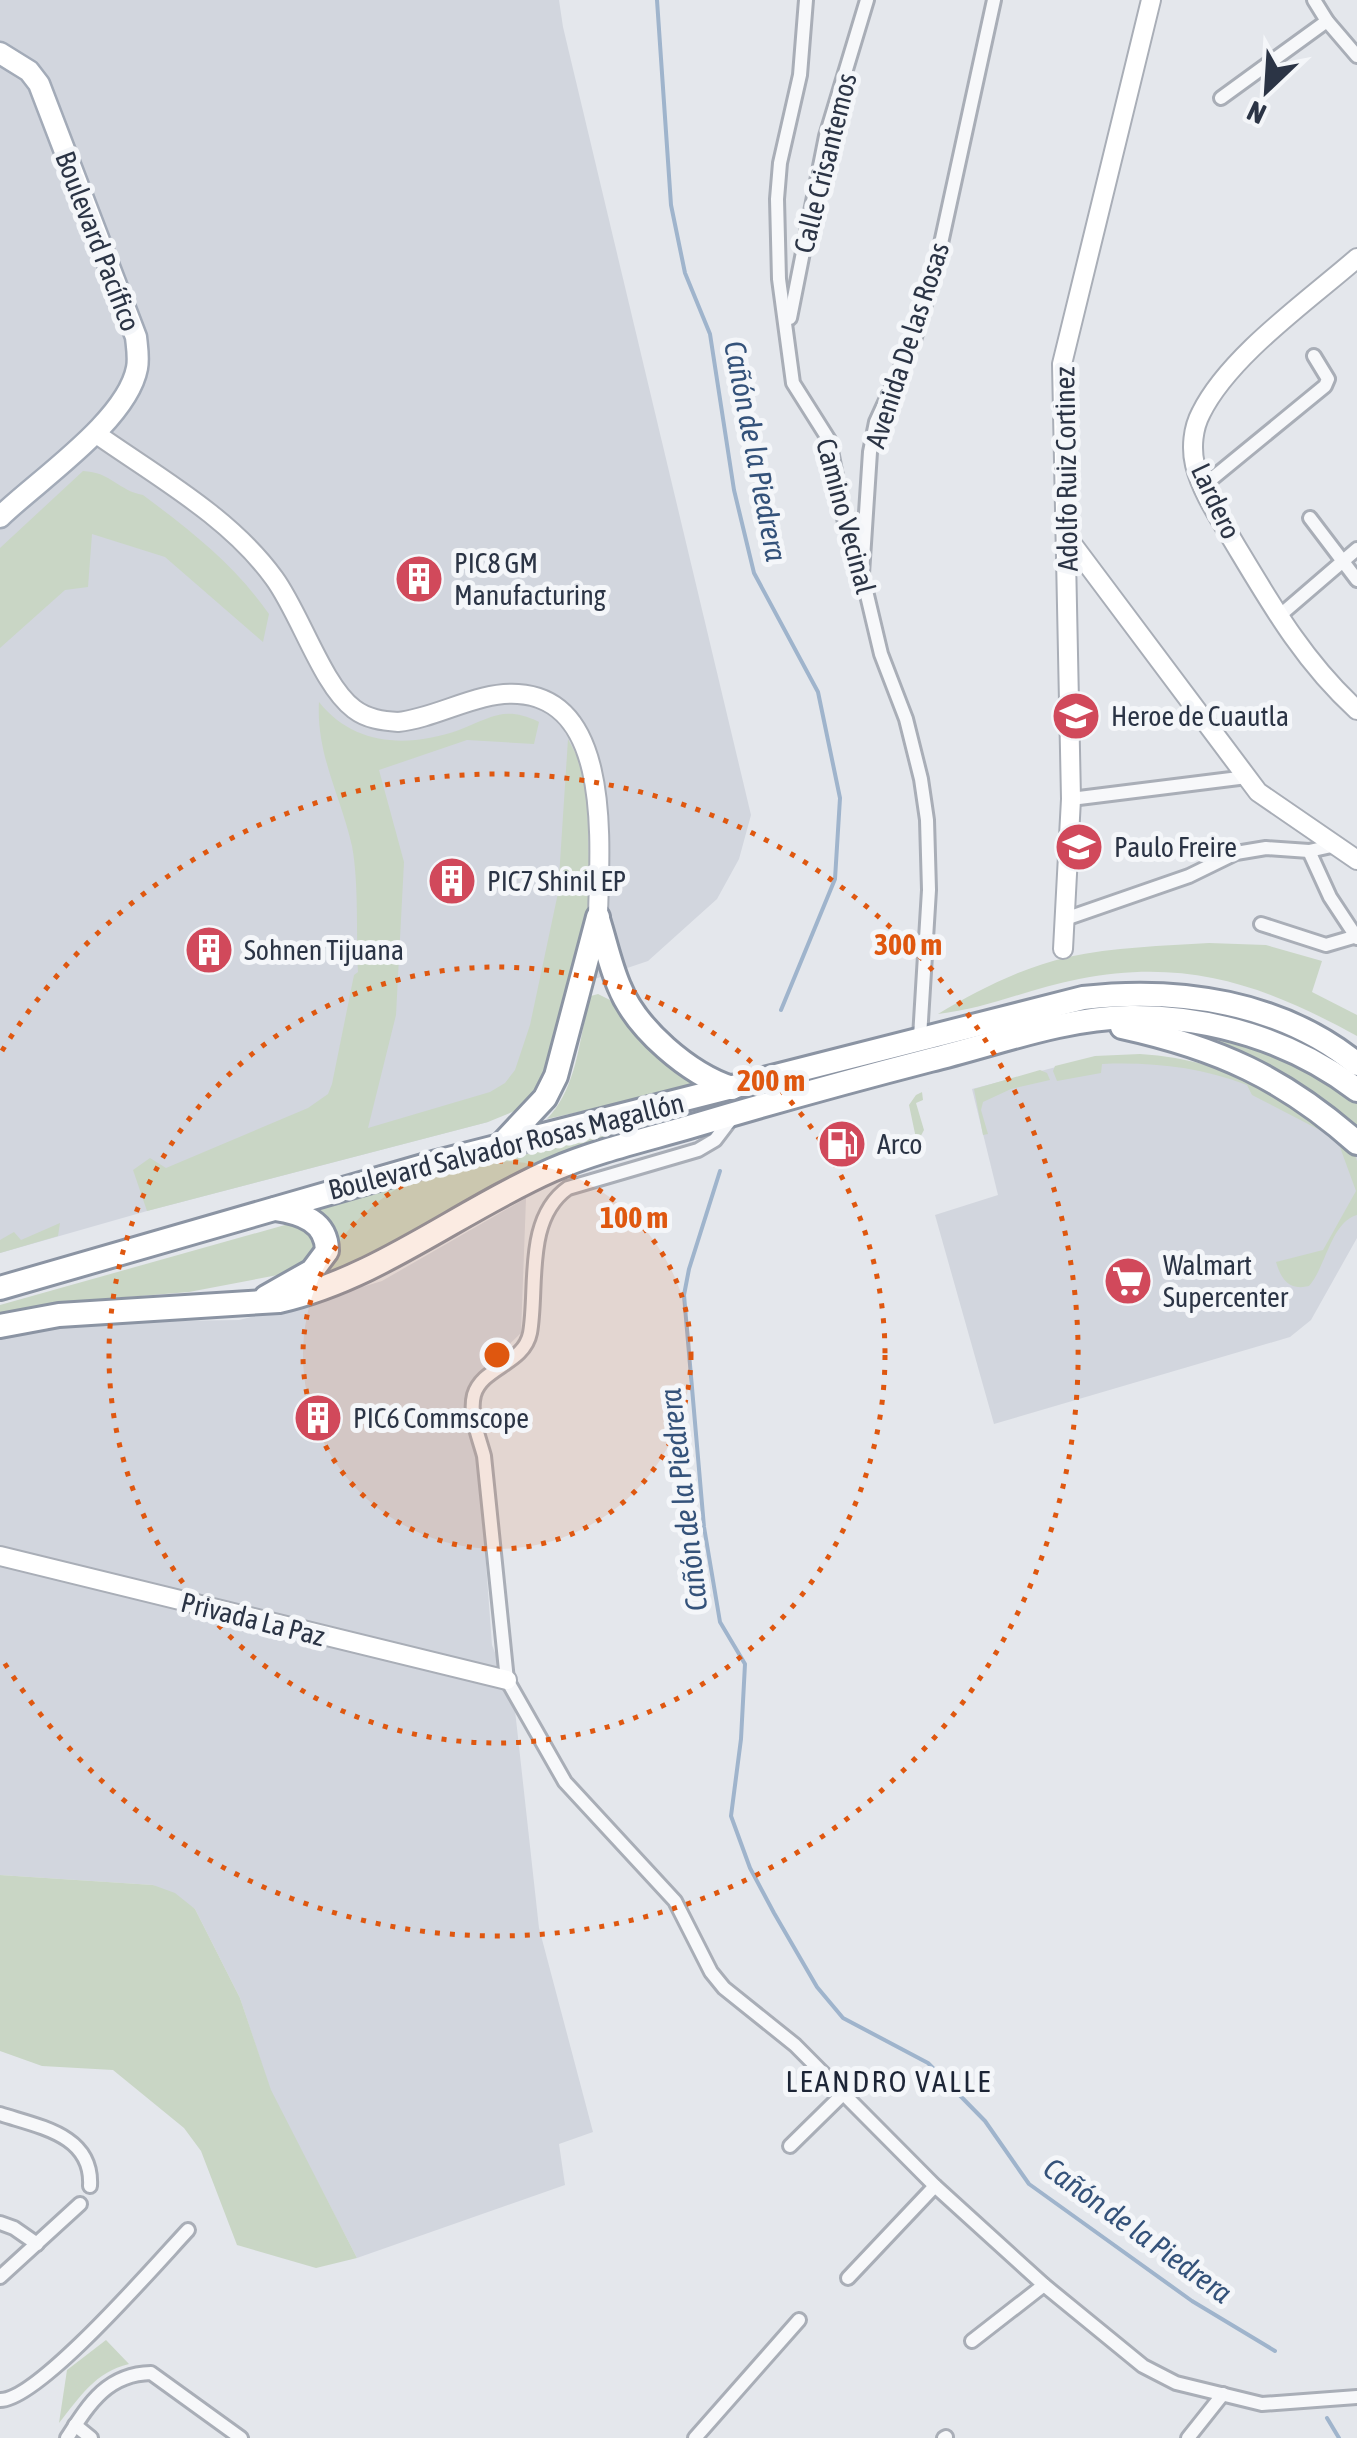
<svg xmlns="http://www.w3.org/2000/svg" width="1357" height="2438" viewBox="0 0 1357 2438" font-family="'Asap Condensed',sans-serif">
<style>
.built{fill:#d2d6de}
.green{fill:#c9d6c5}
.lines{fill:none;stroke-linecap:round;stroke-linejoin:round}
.stream{stroke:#9fb4cc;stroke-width:4}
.street-casing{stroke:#a9aeb7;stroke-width:18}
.secondary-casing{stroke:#a9aeb7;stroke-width:22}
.primary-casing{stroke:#a3abb8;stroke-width:25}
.highway-casing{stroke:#8b94a3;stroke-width:28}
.street{stroke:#f7f8fa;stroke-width:12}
.secondary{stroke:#fff;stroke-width:18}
.primary{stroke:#fff;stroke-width:20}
.highway{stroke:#fff;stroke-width:22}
.ring{fill:none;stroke:#df570f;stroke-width:5;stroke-dasharray:5 10}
.labels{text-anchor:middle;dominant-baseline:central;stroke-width:10;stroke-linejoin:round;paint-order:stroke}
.street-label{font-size:28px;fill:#2b3445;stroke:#f4f6f9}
.poi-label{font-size:28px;fill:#2b3445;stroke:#f4f6f9;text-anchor:start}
.water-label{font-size:30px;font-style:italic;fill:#34527a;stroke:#f4f6f9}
.neighbourhood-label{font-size:30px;letter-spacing:2.5px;fill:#1d2536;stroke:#f4f6f9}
.centre{fill:#df570f;stroke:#f4f6f9;stroke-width:5}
.ring-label{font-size:30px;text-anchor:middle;font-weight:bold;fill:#df570f;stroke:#f4f6f9;stroke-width:10;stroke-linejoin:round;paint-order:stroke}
</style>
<rect width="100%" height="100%" fill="#e4e7ec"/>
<!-- built -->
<g class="built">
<path d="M0,0h559l4,27 188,788 -12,44 -22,40 -69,62 -83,28 -77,133 -341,89 -147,42z"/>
<path d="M1147,1058l82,10 111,69 17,20v81l-46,82 -21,17 -296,87 -59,-209 63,-20 -26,-106 107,-28z"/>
<path d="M526,1198l-5,135 -42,40 -14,29 13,53 14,190 22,56 25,227 54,204 -34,12 6,41 -208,73 -86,-166 -31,-94 -45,-89 -42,-24 -153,-10v-539l105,-14 134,-2 84,-21 59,-18z"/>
</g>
<!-- green -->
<g class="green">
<path d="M83,471c28,1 36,20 60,24 48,36 91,69 126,119l-6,28 -98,-85 -73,-23 -4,53 -23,3 -65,58v-100z"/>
<path d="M319,702c35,44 89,46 140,28 32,-12 45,-25 80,-8l-5,22 -67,-4 -88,30 25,92 -8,153 -28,113 122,-36 15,-9 10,-13 15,-45 28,-132 10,-154 11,21 8,32 3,109 -6,43 -40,140 -22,24 -34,14 -341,89 -14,-41 17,-12 16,10 142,-60 20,-14 4,-10 22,-109 4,-3c-2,-39 1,-88 -6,-126 -11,-49 -36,-92 -33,-144z"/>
<path d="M1209,943l57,2 56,16 -10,31 45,23v21c-93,-51 -170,-78 -278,-57 -48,9 -93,30 -141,35 40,-24 83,-46 130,-57 45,-10 95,-11 141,-14z"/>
<path d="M598,994l12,6 83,84 -2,3 -144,32c29,-30 32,-76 41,-115l3,-8z"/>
<path d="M1161,1026l46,4 68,21 82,49v29c-56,-52 -122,-87 -196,-103z"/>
<path d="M1140,1054c70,4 130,31 186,73 11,8 28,20 31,34 0,16 0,37 0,54 -26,7 -31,52 -48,71 -20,5 -28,-7 -33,-24l47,-12 33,-59 -19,-52 -85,-44 -5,-10c-48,-18 -94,-23 -145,-21l-1,9 -44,8 -4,-10 2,-5 40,-10z"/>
<path d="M1040,1070l7,3 3,7 -39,9 -28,13 -2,8 7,24 -5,1 -9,-46z"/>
<path d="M930,1088l-8,4 1,8 -7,3 8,27 -7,13 -8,-38 7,-10z"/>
<path d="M737,1100l3,1 -160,46 -45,18 -121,70 -68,34 -45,15 28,-60 -6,-12 -13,-6 338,-81z"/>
<path d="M60,1223l-2,13 -58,17v-13l14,-8 7,8z"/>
<path d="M292,1223c14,4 20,9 25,24l-18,24 -110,21 -134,11 -55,11v-9z"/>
<path d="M0,1875l153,10 22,8 20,16 45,89 31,92 86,168 -41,10 -79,-23 -36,-94 -17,-23 -71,-58 -71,-4 -42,-15z"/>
<path d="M106,2340l23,24c-34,8 -49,33 -70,59l8,-53z"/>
</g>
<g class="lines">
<!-- stream -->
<g class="stream">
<path d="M657,0l14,205 14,68 25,61 24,156 20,83 64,119 22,106 -5,81 -54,131"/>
<path d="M720,1171l-31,98 -5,26 20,232 16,95 25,42 -4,75 -10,77 19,52 24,45 43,74 26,31 85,45 57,58 44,63 163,117 83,50"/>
<path d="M1327,2418l12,20"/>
</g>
<!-- street casing -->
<g class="street-casing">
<g id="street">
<path d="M806,0l-6,75 -20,88 -3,36 2,80 14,104 36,57 22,114 11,20 19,80 25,65 15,60 6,41 2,70 -9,147"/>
<path d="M1314,0l13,21 30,35"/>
<path d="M1221,98l106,-77"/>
<path d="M790,318l36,-182 41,-136"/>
<path d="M1203,486l122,-100 3,-7 -14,-23"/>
<path d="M1310,518l47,62"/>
<path d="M862,574l8,-122 6,-30 39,-85 20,-66 59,-271"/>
<path d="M1278,617l79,-68"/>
<path d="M1071,799l176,-22"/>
<path d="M1309,851l21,46 27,41"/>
<path d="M1065,919l124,-43 47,-23 30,-5 43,3 27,-6"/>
<path d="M1261,924l65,21 31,-9"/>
<path d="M734,1115l-19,25 -17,10 -130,38c-44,31 -30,100 -38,145 -6,31 -48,34 -56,62 -5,20 5,42 10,61l23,224 58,102 110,119 36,71 13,16 71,57 140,141 109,99 99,81 33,17 86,21 95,-7"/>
<path d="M0,2114c40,13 93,21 90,72"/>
<path d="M790,2146l55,-54"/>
<path d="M0,2223l14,5 23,16"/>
<path d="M0,2277l80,-73"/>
<path d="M848,2278l87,-92"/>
<path d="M972,2341l72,-56"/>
<path d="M0,2400c38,1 157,-137 188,-170"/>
<path d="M75,2425l16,13"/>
<path d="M67,2438c22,-34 40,-64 84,-65l90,65"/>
<path d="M695,2438l104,-118"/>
<path d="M944,2438l2,-1"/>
<path d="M1188,2438l35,-44"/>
</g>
</g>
<!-- secondary casing -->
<g class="secondary-casing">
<g id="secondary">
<path d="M1357,258c-48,42 -128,98 -156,155 -8,15 -10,35 -6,52 7,29 26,55 41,81 36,60 69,117 121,164"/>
<path d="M95,433c61,43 135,84 179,145 26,35 48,107 80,131 13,10 29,12 44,13 39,-4 80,-31 120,-28 96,6 81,157 80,223"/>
<path d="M1067,537l191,255 99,68"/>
<path d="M1063,949l8,-150 -9,-435 89,-364"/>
<path d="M0,1556l507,124"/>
</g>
</g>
<!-- primary casing -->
<g class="primary-casing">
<path id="primary" d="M0,53l29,18 10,13 97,253c1,10 3,21 1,31 -10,53 -99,112 -137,149"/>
</g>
<!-- highway casing -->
<g class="highway-casing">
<g id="highway">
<path d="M598,919c7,22 12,46 21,67 17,43 70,88 113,102"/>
<path d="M1122,1027c96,21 162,51 235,116"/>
<path d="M499,1147l46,-49 11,-22 42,-159"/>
<path d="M0,1288l437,-126 646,-164c96,-11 198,4 274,66"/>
<path d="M266,1297l46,-26 15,-20c0,-30 -26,-38 -52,-42"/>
<path d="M0,1326l59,-11 220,-14c100,-23 180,-90 273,-131 44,-19 92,-30 137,-43 80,-24 160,-46 241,-67 66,-16 132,-42 200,-43 81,-1 163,24 227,73"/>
</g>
</g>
<!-- street -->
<use href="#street" class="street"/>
<!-- secondary -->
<use href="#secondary" class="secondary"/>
<!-- primary -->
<use href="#primary" class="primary"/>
<!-- highway -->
<use href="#highway" class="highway"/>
</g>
<!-- distance rings -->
<circle cx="497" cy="1355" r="194" fill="#df570f" fill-opacity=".12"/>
<g class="ring">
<circle cx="497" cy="1355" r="194"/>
<circle cx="497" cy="1355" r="388"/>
<path d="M2 1051A581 581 0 1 1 2 1659"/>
</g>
<!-- icons -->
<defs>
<g id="building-disc" transform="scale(2.5)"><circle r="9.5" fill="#d1495b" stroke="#f4f6f9"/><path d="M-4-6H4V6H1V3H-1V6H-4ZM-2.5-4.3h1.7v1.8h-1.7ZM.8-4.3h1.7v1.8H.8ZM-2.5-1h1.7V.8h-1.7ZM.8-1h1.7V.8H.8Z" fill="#fff"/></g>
<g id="school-disc" transform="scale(2.5)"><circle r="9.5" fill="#d1495b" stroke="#f4f6f9"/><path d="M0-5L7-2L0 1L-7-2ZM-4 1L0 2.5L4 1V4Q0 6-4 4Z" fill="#fff"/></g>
<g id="fuel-disc" transform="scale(2.5)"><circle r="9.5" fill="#d1495b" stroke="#f4f6f9"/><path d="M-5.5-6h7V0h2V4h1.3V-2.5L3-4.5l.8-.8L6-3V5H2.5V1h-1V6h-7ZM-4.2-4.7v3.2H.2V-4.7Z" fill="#fff"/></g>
<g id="supermarket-disc" transform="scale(2.5)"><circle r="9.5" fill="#d1495b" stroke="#f4f6f9"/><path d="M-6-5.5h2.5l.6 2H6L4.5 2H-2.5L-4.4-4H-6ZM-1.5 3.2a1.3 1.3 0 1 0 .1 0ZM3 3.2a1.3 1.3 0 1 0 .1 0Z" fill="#fff"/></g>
</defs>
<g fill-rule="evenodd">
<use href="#building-disc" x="419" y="579"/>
<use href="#school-disc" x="1076" y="716"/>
<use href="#school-disc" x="1079" y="847"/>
<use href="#building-disc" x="452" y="881"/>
<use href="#building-disc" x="209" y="950"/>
<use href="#fuel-disc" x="842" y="1144"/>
<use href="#supermarket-disc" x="1128" y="1281"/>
<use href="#building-disc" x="318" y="1418"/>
</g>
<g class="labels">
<!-- street labels -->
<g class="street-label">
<text transform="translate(825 163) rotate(-76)">Calle Crisantemos</text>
<text transform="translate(98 241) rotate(69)">Boulevard Pacífico</text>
<text transform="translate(907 345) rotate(-72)">Avenida De las Rosas</text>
<text transform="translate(1066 469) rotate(-91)">Adolfo Ruiz Cortinez</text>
<text transform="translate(1216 501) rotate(65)">Lardero</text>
<text transform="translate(846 516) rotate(75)">Camino Vecinal</text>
<text transform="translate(506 1146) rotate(-14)">Boulevard Salvador Rosas Magallón</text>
<text transform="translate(253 1619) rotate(14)">Privada La Paz</text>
</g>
<!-- poi labels -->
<g class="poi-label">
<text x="454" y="563">PIC8 GM<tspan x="454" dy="32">Manufacturing</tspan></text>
<text x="1111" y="716">Heroe de Cuautla</text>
<text x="1114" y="847">Paulo Freire</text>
<text x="487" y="881">PIC7 Shinil EP</text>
<text x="244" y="950">Sohnen Tijuana</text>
<text x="877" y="1144">Arco</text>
<text x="1163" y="1265">Walmart<tspan x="1163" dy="32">Supercenter</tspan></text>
<text x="353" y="1418">PIC6 Commscope</text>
</g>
<!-- water labels -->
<g class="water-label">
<text transform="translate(756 451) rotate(79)">Cañón de la Piedrera</text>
<text transform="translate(683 1500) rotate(-97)">Cañón de la Piedrera</text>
<text transform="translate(1138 2230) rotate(36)">Cañón de la Piedrera</text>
</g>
<!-- neighbourhood labels -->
<g class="neighbourhood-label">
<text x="889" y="2081">LEANDRO VALLE</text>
</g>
</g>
<circle cx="497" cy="1355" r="15" class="centre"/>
<g class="ring-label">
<text x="908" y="955">300 m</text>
<text x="771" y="1091">200 m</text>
<text x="634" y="1228">100 m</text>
</g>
<!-- north arrow -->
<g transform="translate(1267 90) rotate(205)" stroke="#f4f6f9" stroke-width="8" paint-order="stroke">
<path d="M0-8L18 38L0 25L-18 38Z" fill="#2b3445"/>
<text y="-15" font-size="28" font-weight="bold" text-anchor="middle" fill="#2b3445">N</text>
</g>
</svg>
